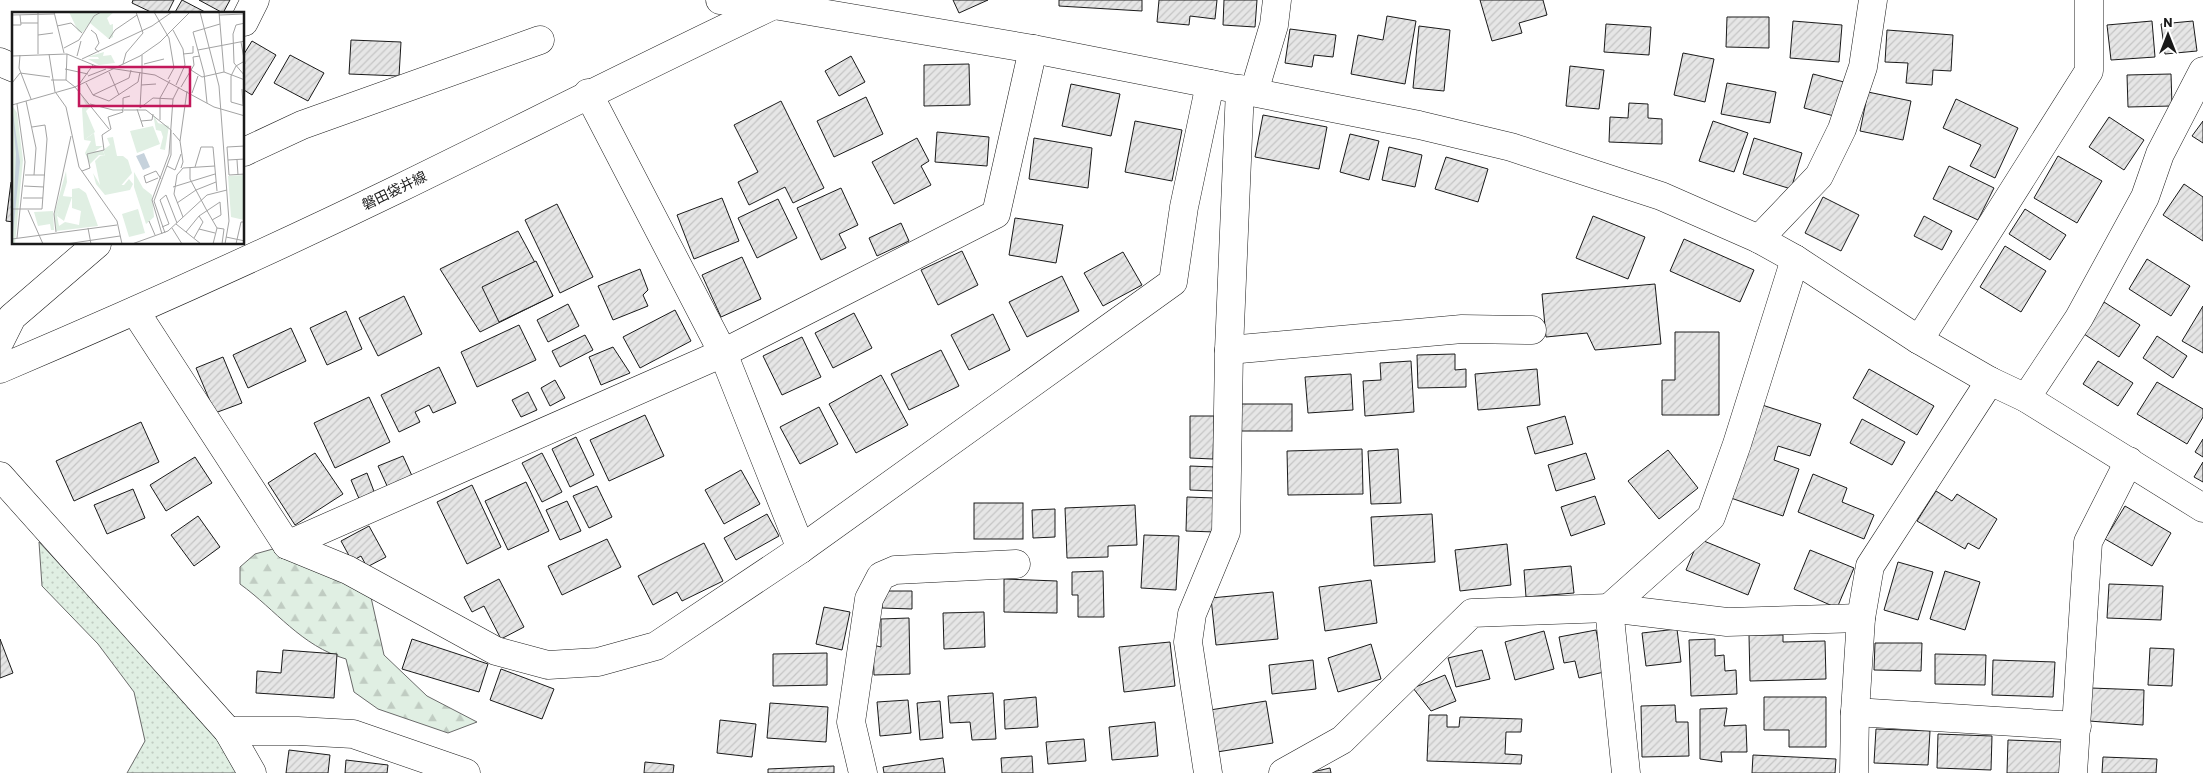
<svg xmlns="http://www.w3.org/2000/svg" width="2203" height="773" viewBox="0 0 2203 773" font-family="Barlow,'Noto Sans JP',sans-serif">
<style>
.grass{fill:url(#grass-dots);stroke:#6a6a6a}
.forest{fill:url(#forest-firs);stroke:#6a6a6a}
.building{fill:url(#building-hatch);stroke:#1a1a1a}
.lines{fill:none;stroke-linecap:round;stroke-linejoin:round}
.street-casing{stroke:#1a1a1a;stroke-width:29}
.secondary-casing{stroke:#1a1a1a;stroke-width:29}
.street{stroke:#fff;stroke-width:28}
.secondary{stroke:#fff;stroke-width:28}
.labels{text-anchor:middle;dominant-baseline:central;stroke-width:4;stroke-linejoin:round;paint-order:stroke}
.street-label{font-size:14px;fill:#1a1a1a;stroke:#fff}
.inset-road{fill:none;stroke:#a3a3a3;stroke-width:1}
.view{fill:#c2185b;fill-opacity:0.15;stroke:#c2185b;stroke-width:2.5}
.inset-edge{fill:none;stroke:#1a1a1a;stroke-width:2.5}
</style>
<defs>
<pattern id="grass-dots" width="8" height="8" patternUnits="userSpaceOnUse" patternTransform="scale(1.25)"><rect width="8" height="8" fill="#e0efe3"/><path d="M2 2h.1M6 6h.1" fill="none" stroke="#c0ccc2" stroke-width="1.8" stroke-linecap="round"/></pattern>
<pattern id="forest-firs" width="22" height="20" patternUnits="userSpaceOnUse" patternTransform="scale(1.25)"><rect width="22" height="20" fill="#e0efe3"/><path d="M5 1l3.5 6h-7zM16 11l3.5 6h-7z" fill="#c0ccc2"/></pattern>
<pattern id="building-hatch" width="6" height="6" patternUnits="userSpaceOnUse" patternTransform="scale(1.25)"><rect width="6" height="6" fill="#e6e6e6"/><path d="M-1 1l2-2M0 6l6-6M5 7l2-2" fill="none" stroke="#c5c5c5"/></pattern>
</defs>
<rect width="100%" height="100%" fill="#fff"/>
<!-- grass -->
<path class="grass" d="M39,542l210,226 -4,5h-118l18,-32 -11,-49 -36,-48 -56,-58z"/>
<!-- forest -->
<path class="forest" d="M287,545l83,48 14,62 43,41 50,26 -29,11 -70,-24 -24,-17 -8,-33c-45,-13 -70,-49 -106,-75v-17l15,-13z"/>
<!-- building -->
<g class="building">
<path d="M133,0h41l-7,14h-12l-23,-11z"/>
<path d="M182,0l23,12 -1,2h-30z"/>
<path d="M199,0h31l-7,13z"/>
<path d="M953,0h35l-29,13z"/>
<path d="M1059,0h83v11l-83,-5z"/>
<path d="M1159,0h58l-2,19 -25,-3 -1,9 -32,-3z"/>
<path d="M1224,0h33l-2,27 -32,-2z"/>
<path d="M1480,0h63l4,15 -28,8 3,10 -30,8z"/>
<path d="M1387,16l29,5 -11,63 -54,-10 7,-39 25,5z"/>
<path d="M1727,17h42v31l-43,-1z"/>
<path d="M1793,21l49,4 -3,37 -49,-4z"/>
<path d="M2152,21l3,36 -44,3 -4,-35z"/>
<path d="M2193,21l4,30 -32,3 -4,-30z"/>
<path d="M1606,24l45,3 -2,28 -45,-3z"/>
<path d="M1419,26l31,4 -6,61 -31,-3z"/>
<path d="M1290,29l46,6 -3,22 -19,-2 -2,12 -27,-4z"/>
<path d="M1887,30l66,5 -2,36 -18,-1 -1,15 -26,-2 2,-20 -23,-1z"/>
<path d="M351,40l50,2 -2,34 -50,-2z"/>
<path d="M252,41l24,14 -24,40 -8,-5v-36z"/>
<path d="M1683,53l31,6 -9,43 -31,-7z"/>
<path d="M290,55l34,18 -16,28 -34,-18z"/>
<path d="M851,56l14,26 -26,14 -14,-25z"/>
<path d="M969,64l1,41 -46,1v-41z"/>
<path d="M1570,66l34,4 -5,39 -33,-3z"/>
<path d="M1813,74l31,8 -10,34 -30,-8z"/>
<path d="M2171,74l1,32 -44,1 -1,-32z"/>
<path d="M1727,83l49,9 -6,31 -49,-9z"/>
<path d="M1071,84l49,10 -9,42 -49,-10z"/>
<path d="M1868,92l43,9 -8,39 -43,-9z"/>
<path d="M866,97l17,37 -49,23 -17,-36z"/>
<path d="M1956,99l62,29 -23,50 -25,-12 11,-21 -38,-17z"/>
<path d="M781,101l43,87 -31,15 -8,-16 -36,18 -11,-23 20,-10 -24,-47z"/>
<path d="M1629,103l19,1v14l14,1v25l-53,-2 1,-25 18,1z"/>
<path d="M1263,115l64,12 -8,42 -64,-12z"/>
<path d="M2109,117l35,23 -20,30 -35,-23z"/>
<path d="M1135,121l47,9 -10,51 -47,-9z"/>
<path d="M1713,121l35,12 -14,39 -35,-11z"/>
<path d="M2203,121v22l-11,-7z"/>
<path d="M937,132l52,5 -2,29 -52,-4z"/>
<path d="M1350,134l29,7 -10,39 -29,-8z"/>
<path d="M917,138l12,23 -8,5 10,19 -37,19 -22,-42z"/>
<path d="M1034,138l58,10 -4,40 -59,-9z"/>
<path d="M1754,138l48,15 -11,36 -48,-15z"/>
<path d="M1389,147l33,8 -7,32 -33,-7z"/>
<path d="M2058,156l44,25 -25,42 -43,-25z"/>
<path d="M1446,157l42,12 -10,33 -43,-13z"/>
<path d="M1949,166l45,22 -16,32 -45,-21z"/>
<path d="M11,182h3v40l-8,-1z"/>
<path d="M2184,184l19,13v44l-40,-26z"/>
<path d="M841,188l17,37 -19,9 7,14 -25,12 -24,-52z"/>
<path d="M1823,197l36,18 -18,36 -36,-18z"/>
<path d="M722,198l17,43 -45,18 -17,-44z"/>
<path d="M778,199l19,39 -40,20 -19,-40z"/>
<path d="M557,204l36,73 -33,16 -35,-73z"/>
<path d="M2025,209l41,26 -16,25 -41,-26z"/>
<path d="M1593,216l52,21 -17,42 -52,-21z"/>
<path d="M1924,216l28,15 -10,19 -28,-14z"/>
<path d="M1015,218l48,7 -7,38 -47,-8z"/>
<path d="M901,223l8,18 -32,15 -8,-18z"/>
<path d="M518,231l35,65 -73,36 -40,-63z"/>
<path d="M1684,239l70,31 -14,32 -70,-31z"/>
<path d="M2005,246l41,25 -25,41 -41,-25z"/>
<path d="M962,251l16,34 -40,20 -17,-35z"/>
<path d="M1123,252l19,33 -39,21 -19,-33z"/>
<path d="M742,257l19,42 -40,18 -19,-42z"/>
<path d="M2147,259l43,27 -19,30 -42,-27z"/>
<path d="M536,261l17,35 -54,26 -17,-35z"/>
<path d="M640,269l8,21 -5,5 5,11 -35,14 -15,-34z"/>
<path d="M1062,276l17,35 -52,26 -18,-35z"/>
<path d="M1655,284l6,60 -66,6 -8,-17 -41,4 -4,-43z"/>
<path d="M404,296l18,38 -44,22 -19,-38z"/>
<path d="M2104,302l36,23 -21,32 -35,-23z"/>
<path d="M568,304l11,22 -31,16 -11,-22z"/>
<path d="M2203,306v47l-21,-12z"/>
<path d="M675,310l16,31 -51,27 -17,-31z"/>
<path d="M346,311l16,38 -35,16 -17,-37z"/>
<path d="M854,313l18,35 -39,20 -18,-35z"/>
<path d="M993,314l17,36 -41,20 -18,-35z"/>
<path d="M519,325l17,35 -59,27 -16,-35z"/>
<path d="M291,328l15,33 -58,27 -15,-33z"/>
<path d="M1675,332h44v83h-57v-35h13z"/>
<path d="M585,335l8,15 -33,17 -8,-16z"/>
<path d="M2157,336l30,20 -14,22 -30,-20z"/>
<path d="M802,337l19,40 -39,18 -19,-39z"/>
<path d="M613,347l17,26 -29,12 -12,-28z"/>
<path d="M941,350l18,36 -50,24 -18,-36z"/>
<path d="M1455,354v16l11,-1v18l-48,1 -1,-33z"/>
<path d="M223,357l19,46 -27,10 -19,-45z"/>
<path d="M1411,361l3,51 -49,4 -2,-35 18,-1 -1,-17z"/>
<path d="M2098,361l35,22 -15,23 -35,-22z"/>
<path d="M439,367l17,36 -23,10 -4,-8 -14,7 5,10 -21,10 -18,-37z"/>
<path d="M1537,369l3,36 -62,5 -3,-36z"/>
<path d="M1869,369l65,37 -17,29 -64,-37z"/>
<path d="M1351,374l2,36 -45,3 -3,-36z"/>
<path d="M881,375l27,50 -52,28 -27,-49z"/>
<path d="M555,380l10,18 -15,8 -9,-18z"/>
<path d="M2157,382l46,27v8l-16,27 -50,-30z"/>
<path d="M528,392l9,18 -16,7 -9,-17z"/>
<path d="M369,397l21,45 -55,26 -21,-45z"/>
<rect x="1239" y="404" width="53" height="27"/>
<path d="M1759,404l62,20 -11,32 -32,-10 -4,14 25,9 -16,47 -55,-19z"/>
<path d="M819,407l19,37 -38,20 -20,-37z"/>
<path d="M645,415l19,41 -55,25 -19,-41z"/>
<path d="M1190,416h24l-1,43 -23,-1z"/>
<path d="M1565,416l8,28 -38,10 -8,-27z"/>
<path d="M1862,419l43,23 -13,23 -42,-22z"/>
<path d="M141,422l18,40 -85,39 -18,-40z"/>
<path d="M576,437l18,38 -24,12 -18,-38z"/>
<path d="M2203,439v18l-8,-5z"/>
<path d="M1362,449l1,45 -75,1 -1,-44z"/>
<path d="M1398,449l3,54 -30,1 -3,-53z"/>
<path d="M1668,450l30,38 -39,31 -31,-38z"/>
<path d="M315,453l28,41 -48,31 -27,-42z"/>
<path d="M542,453l20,39 -20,10 -20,-39z"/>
<path d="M1586,453l9,26 -39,12 -8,-26z"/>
<path d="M403,456l10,22 -25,10 -10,-22z"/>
<path d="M195,457l17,26 -46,28 -16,-26z"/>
<path d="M2203,462v20l-9,-5z"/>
<path d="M1190,466l25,1v24l-25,-1z"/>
<path d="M741,470l19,34 -36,20 -19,-34z"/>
<path d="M367,473l8,21 -15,7 -9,-21z"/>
<path d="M1813,474l34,14 -5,14 32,13 -10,24 -66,-27z"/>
<path d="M526,482l23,49 -41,19 -23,-49z"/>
<path d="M472,485l29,62 -34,17 -30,-62z"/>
<path d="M597,486l15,31 -23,11 -16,-32z"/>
<path d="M133,489l12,29 -38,16 -13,-29z"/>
<path d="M1936,491l16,10 5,-7 40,25 -18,30 -11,-6 -3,6 -48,-28z"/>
<path d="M1595,496l10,28 -34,12 -10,-29z"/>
<path d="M1187,497l28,1v34l-29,-1z"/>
<path d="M567,501l14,30 -21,9 -14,-30z"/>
<rect x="974" y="503" width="49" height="36"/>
<path d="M1135,505l2,40 -29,1v11l-41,1 -2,-50z"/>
<path d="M2125,506l46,27 -19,33 -47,-27z"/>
<path d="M1055,509v28l-22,1 -1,-28z"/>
<path d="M767,514l12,22 -43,24 -12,-22z"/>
<path d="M1432,514l3,48 -61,4 -3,-49z"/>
<path d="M198,516l22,31 -26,19 -23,-31z"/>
<path d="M369,526l17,31 -19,10 -6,-11 -9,5 -11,-20z"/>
<path d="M1144,535l35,1 -3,54 -35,-2z"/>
<path d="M607,539l14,28 -59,28 -14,-29z"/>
<path d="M1699,539l61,25 -12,31 -62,-25z"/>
<path d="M704,543l19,38 -41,20 -5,-9 -24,13 -15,-29z"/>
<path d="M1507,544l4,41 -51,6 -5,-41z"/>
<path d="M1810,550l44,18 -17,40 -43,-19z"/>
<path d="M1898,562l35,10 -15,48 -34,-10z"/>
<path d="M1571,566l3,27 -48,4 -2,-27z"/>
<path d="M1103,571l1,46h-26v-22h-6v-23z"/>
<path d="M1945,571l35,11 -15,48 -35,-11z"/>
<path d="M499,579l25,48 -23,12 -17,-33 -12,6 -8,-15z"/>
<path d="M1004,579l53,2v32l-53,-1z"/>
<path d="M1371,580l6,43 -52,8 -6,-44z"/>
<path d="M2109,584l54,2 -2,34 -54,-2z"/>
<path d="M882,591h30v18l-30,-1z"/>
<path d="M1273,592l5,47 -62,6 -5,-47z"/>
<path d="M824,607l26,5 -8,38 -26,-6z"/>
<path d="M984,612l1,35 -41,2 -1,-36z"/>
<path d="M909,618l1,56 -36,1 -1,-30 8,2v-28z"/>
<path d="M1677,629l4,33 -35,4 -4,-33z"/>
<path d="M1596,630l8,42 -25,6 -4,-17 -11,2 -5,-26z"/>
<path d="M1544,631l10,38 -39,11 -10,-38z"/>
<path d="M1749,635h34v7l42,-1 1,38 -76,2z"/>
<path d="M0,639l13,34 -13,5z"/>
<path d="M412,639l76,25 -9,28 -77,-23z"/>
<path d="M1715,639v17l9,-1 1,16 11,-1 1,24 -46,2 -2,-56z"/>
<path d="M1170,642l5,44 -51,6 -5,-45z"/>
<path d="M1875,643h47l-1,28 -47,-1z"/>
<path d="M1371,644l10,35 -43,13 -10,-34z"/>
<path d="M2150,648l24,1 -2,37 -24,-1z"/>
<path d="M283,650l54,4 -3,44 -78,-5 1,-22 24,2z"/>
<path d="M1482,650l8,29 -34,8 -8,-29z"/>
<path d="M827,653v32l-54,1v-32z"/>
<path d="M1935,654l51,1 -1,30 -50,-1z"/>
<path d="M1313,660l3,29 -44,5 -3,-29z"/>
<path d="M1993,660l62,2 -2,35 -61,-2z"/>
<path d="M501,669l53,20 -12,30 -52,-19z"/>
<path d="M1445,675l11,26 -25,10 -18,-23z"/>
<path d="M2091,688l53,2 -1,35 -54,-4z"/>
<path d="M993,693l3,46 -24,1 -2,-18 -20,1 -2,-27z"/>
<path d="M1036,697l2,30 -33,2 -1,-29z"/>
<path d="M1764,697h62v50h-37v-17h-25z"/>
<path d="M908,700l3,33 -31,3 -3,-34z"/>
<path d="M940,701l3,37 -23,2 -3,-37z"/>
<path d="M1266,701l7,42 -56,9 -7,-42z"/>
<path d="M770,703l58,4 -2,35 -59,-4z"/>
<path d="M1675,705l1,17h12l1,34 -47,1 -1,-51z"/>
<path d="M1727,708l-3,18 22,-1 1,27h-26l1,10 -22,-3v-50z"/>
<path d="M1429,715h18v12h12l1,-10 62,2 -1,13h-15l-1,22 17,1 -1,9 -94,-3z"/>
<path d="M720,720l36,4 -4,33 -35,-4z"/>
<path d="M1155,722l3,34 -46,4 -3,-33z"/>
<path d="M1876,729l54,2 -2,34 -54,-2z"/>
<path d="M1938,734l54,2 -1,34 -54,-2z"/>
<path d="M1084,739l2,22 -38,3 -2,-22z"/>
<path d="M2008,740l54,2 -1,31h-54z"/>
<path d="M289,750l41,5 -2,18h-42z"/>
<path d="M1753,755l83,4 -1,14h-83z"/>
<path d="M1032,756l1,17h-31l-1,-15z"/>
<path d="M2103,757l54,2 -1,14h-54z"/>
<path d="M943,758l2,15h-61l-1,-6z"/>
<path d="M346,760l42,5 -1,8h-42z"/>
<path d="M645,762l29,3 -1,8h-29z"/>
<path d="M834,766v7h-66v-4z"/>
<path d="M1330,768l1,5h-23z"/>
</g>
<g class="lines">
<!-- street casing -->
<g class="street-casing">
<g id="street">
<path d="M244,22l11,-22"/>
<path d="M0,62l14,6"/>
<path d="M1254,92l20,-67 3,-25"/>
<path d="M588,93l135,260 78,196"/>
<path d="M244,152l58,-27 238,-85"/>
<path d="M1759,239l60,-63 23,-47 21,-62 10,-67"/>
<path d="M135,311l152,234 61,25 148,81 52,14 50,-3 58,-16 145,-97 372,-267 11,-75 26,-123"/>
<path d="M1919,340l170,-269v-71"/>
<path d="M0,341l12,-24 85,-73"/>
<path d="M1229,350l233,-21 70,1"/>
<path d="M2026,398l53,-80 66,-121 15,-43 43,-83"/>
<path d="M287,545l436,-192 273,-139 37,-165"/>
<path d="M1855,712l222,14"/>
<path d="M228,731h70l55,3 113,39"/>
<path d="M863,773l-12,-51 18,-123 12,-23 14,-6 121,-6"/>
<path d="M1208,773l-20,-131 4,-28 34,-82 3,-182 11,-261"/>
<path d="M1283,773l59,-33 130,-127 137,-5 118,14 134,-4"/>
<path d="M1626,773l-17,-165 102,-91 26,-73 58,-185"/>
<path d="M1854,773l1,-61 6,-94 9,-52 120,-185"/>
<path d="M2073,773l15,-231 41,-81"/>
</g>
</g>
<!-- secondary casing -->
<g class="secondary-casing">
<g id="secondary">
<path d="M720,0l54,5 259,44 386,76 92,22 150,49 98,43 36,20 124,81 71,41 36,17 177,110"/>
<path d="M0,369c134,-57 268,-117 400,-181 125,-61 249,-124 374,-183"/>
<path d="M0,476l228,255 24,42"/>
</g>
</g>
<!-- street -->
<use href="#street" class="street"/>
<!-- secondary -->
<use href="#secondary" class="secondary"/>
</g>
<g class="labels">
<!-- street labels -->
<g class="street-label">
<text transform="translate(394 190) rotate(-26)">磐田袋井線</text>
</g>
</g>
<!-- overview -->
<g transform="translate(12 12)">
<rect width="232" height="232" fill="#fff"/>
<path d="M69,83l10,11 -5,5 9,21 -11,8 -2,-32 4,-3zM0,93l5,8 6,47 -8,84h-3zM101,125l4,19h-12l-2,-6 7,-5 -3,-7zM41,199l1,19h-3l-1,-6 -12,2 -4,-14z" fill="#e0efe3"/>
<path d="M92,40l-1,4 8,-1 4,8 -16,2 -11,-6h11l-1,-2h-11zM141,102l5,9 11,3 -4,24 -5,-1 3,-12 -2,-6 -5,-1zM82,121l2,13h7l-8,5h8l2,5 -6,-1 -9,9 -5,-11 6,-12 -7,-1zM54,159l1,11 -10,34 2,10 6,-4 14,3 2,-14 -9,-3v-19l7,-1 7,5 12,33 -42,5 -2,-16zM122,160l9,16 9,7 2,22 -8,7 -12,-37zM81,161l7,12h24l5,-6 4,5 -3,6 -25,5 -9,-11z" fill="#e0efe3"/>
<path d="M50,184l10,1 -8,24 -7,-5z" fill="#e0efe3"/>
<path d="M57,0h45l-7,6 3,7 3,-1v13l-4,2 -19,-16 -8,10 -4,-2zM141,114l7,18 -23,9 -7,-22zM88,144h23l5,4 4,13 -14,16 -10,1 -8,-5 -5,-24zM232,163v45l-13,-3 -3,-41zM126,197l7,24 -16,4 -7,-23z" fill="#e0efe3"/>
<path d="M0,95l8,55 -8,82 4,-90zM132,141l6,14 -7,3 -7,-14z" fill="#c6d2dc"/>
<path class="inset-road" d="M26,0v42M42,0l10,41M142,0l15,26 5,30 -6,11M188,0l19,74 10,135 -4,23M207,0l5,60M0,3l42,-1M207,3l26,-1M9,11h17M233,11l-9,2 -3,9 1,29 11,13M0,13h9l-1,-10M45,14l14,-3 11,10M79,18l5,4 3,9 -4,6 4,3M161,18l10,19 2,16 -9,20M26,23l15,-2M97,27l6,-9 22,-15M229,30l4,22M52,36l15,-8 15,-24 7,-4M186,38l47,-9M37,42l6,38M171,42l10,-1v-7M8,43l-1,13 12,31M130,43v17M0,44l55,-2 29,12 59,9 59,32 31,9M65,44l4,-15M70,47l70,-33 20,-14M231,50l-7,4 -5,10v26l14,4M111,52l3,-11 17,-20 -7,-21M132,52l20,-5M53,57l23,5M179,58l11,7 22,-5 21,8M97,60l10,23M76,64l18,-7M39,68h15l9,7 34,42M54,68l1,-26M0,71l8,-10 30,4M68,71l13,-18M74,71l7,12 16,6 29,-19 2,-10M129,73l15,-1M169,75l13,-22 -1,-8 7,-1M230,77l1,16M44,81l10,14 13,60 38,54 5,23M180,81l6,-17M81,83l36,-17 2,-8M14,89l10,47 -2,27M195,91l-3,-30 -11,-41 27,-8M78,92l23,6h33l25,20v25l-17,46 11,32M0,93l63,-18 65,-31 20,-14 30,-30M128,96l13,-10 20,1M128,96l2,-36M111,97v-11l7,-2M125,97l6,18M148,108v-22l10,-18M129,109l11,-1 1,-6M161,121l7,8 3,21 -2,6M168,129l7,-50M233,134l-18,1 2,28 16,-1M216,148l17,-1M225,148l1,15M155,154l8,4 6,-16M183,155l6,-20h12l4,44M178,156v11l16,30 11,19 7,1 -2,15M70,159l8,-3 -3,-14 17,-4 -2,-15 9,-6 -3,-12 15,-5 -1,-3M13,163h20M146,166l-12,5 -2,-7 12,-5 5,8M12,174l20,1M161,175l42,-13M11,186h20M165,191l19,-13 20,-8M0,197h30l5,-70 -2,-14 -13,2M16,198l15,34M171,205l-9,-23 3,-19 6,-7 32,-2M137,209l6,14M164,212l25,20M150,215l7,-3 -9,-24 6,-5 11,28M76,216l3,16M160,216l10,16M187,217l16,4M44,220l-2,-18 17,-78M174,220l13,-16M150,222l-10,-34 17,-46 4,-55 6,-12M214,225l19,4M5,226l8,-76 -8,-58M182,226l9,-16 -4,-6 21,-14 1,13 -9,5M0,227l105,-14M54,232l54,-8M120,232l36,-13 39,-36 20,-5M201,232l4,-16M224,232l5,-22h4"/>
<path class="view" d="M67,55h111v39h-111z"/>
<rect width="232" height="232" class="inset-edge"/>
</g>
<!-- north arrow -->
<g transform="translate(2168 35)" stroke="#ffffff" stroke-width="4" paint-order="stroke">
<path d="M0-4L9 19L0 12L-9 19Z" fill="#1a1a1a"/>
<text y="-8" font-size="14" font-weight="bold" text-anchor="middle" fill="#1a1a1a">N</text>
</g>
</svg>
